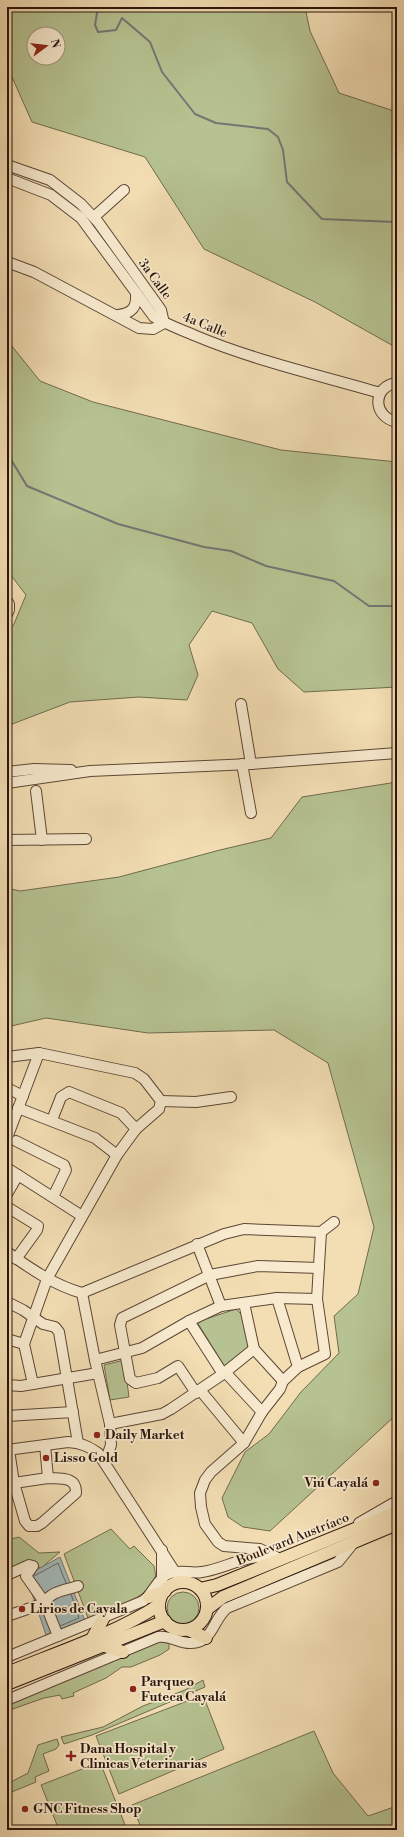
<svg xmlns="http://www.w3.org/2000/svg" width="404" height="1837" viewBox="0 0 404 1837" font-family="'Libre Bodoni',serif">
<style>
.green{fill:#b6c291;stroke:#706b4e;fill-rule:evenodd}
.water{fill:#a2b9b9;stroke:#727774}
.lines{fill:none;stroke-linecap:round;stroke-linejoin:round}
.shore{stroke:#666662;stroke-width:1}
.stream{stroke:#727774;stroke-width:2}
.minor-casing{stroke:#5d4636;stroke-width:12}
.major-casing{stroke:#2b140c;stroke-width:14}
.minor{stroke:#f7eace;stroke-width:10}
.major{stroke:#f3deb4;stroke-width:12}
.poi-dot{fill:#8f2418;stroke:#f7eace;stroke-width:1.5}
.labels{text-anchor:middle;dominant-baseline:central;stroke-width:3.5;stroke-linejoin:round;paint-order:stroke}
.street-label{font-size:13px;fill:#2b140c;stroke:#f7eace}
.poi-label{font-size:13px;font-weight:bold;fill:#2b140c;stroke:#f7eace;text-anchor:start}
</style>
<rect width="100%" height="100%" fill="#f3deb4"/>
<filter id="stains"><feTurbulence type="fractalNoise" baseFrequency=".005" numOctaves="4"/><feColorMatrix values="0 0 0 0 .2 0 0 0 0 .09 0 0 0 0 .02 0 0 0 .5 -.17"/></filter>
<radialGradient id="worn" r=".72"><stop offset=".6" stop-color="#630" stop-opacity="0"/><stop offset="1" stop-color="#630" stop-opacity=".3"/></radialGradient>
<!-- green -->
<g class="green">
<path d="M7,7h298l5,24 29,62 58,19v236l-82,-46 -111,-53 -59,-92 -113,-35 -20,-45 -5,-2zM34,34h24v24h-24z"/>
<path d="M7,340l33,41 53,21 188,48 116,12v225l-93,5 -26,-23 -26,-46 -40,-12 -23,34 9,30 -11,25 -48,-3 -69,5 -63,24v-92l7,-10 12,-29 -19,-25z"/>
<path d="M397,782v632l-127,117 -27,-4 -15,-10 -6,-19 23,-46 24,-18 32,-42 38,-39 -5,-37 24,-22 16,-67 -46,-164 -54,-33 -126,3 -102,-15 -39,9v-139l13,3 99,-14 101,-27 51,-12 31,-41z"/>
<path d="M236,1309l6,6 8,33 -25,19 -28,-45z"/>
<path d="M124,1360l5,37 -19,3 -6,-35z"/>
<path d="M111,1529l19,20 4,-3 20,20c1,4 2,9 1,13 -3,18 -51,32 -67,39l-24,-64z"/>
<path d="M19,1537l20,16 21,-1 -19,16 -14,-6 -20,9v-31z"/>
<circle cx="183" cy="1608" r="16"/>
<path d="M159,1642l10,1v6l-9,6 -29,12h-9l-16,11 -33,15 1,3 -12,3 -2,-4 -16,3 -37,13v-6z"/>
<path d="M203,1680l2,7 -113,48 -28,9 -3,-7 42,-10 40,-21 42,-16z"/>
<path d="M203,1695l21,54 -105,45 -23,-58z"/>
<path d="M314,1731l19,42 35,43 29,-10v24h-255l-10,-25z"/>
<path d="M57,1739l2,6 -3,4 -13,5 6,17 -14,6 1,5 -29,12v-10l21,-11 10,-28z"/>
<path d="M100,1762l27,68h-68l-18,-45z"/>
</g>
<!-- water -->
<path class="water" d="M60,1557l25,64 -39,14 -20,-59z"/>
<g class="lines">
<!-- shore -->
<g class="shore">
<path d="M34,1576l24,-13 8,20"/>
<path d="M60,1626l19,-8 -8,-24"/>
</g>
<!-- stream -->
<g class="stream">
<path d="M98,7l-3,18 3,7 18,-2 6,-12 28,24 12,30 33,42 21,9 52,6 10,8 5,13 4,32 35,37 73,3 2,2"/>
<path d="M7,457l3,1 17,28 91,38 86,23 27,4 35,15 68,15 35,25h28"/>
</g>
<!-- minor casing -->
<g class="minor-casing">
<g id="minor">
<path d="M7,165l43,15 31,24 17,18 63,88 3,13"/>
<path d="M7,178l44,17 30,23 73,99c14,8 28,13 42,19 60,25 123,39 184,57"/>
<path d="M94,217l30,-27"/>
<path d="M7,262l27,10 105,56 14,1 11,-6"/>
<path d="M118,315c14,-2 19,-7 18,-22"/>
<path d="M397,383c-25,3 -25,34 0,39"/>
<path d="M7,601l2,3v6l-2,4"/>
<path d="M241,704l10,60"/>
<path d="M242,764l9,49"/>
<path d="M7,772l27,-3 37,1"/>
<path d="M7,783l83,-12 161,-7 146,-11"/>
<path d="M36,791l6,49"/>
<path d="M7,840l79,-1"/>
<path d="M7,1057l32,-4 96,20 9,6 17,22 -2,8 -23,20 -19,26 -70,124 -23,65 9,40"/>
<path d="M7,1088l16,8"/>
<path d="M161,1101l35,1 35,-5"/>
<path d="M18,1108l77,30 22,17"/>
<path d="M52,1120l9,-23 8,-5 52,21 15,16"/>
<path d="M7,1138l32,-85"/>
<path d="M16,1141l48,24 2,5 -13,27"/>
<path d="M7,1168l75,48"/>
<path d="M7,1194l11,-19"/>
<path d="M7,1207l31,19 -1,4 -21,29"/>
<path d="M197,1244l24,62"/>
<path d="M7,1252c24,17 47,33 75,41l142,-59 20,-5 77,3 13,-10"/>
<path d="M82,1293l13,67 15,64 1,21 -6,17"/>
<path d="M277,1298l21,69"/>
<path d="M7,1302l16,8 20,14 12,3 4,5 19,111"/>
<path d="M244,1303l10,46 29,32"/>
<path d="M189,1321l34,53"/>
<path d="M7,1339l17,5"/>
<path d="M95,1360l47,-12 47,-27 32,-15 56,-8 40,1"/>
<path d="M225,1372l37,40"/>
<path d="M7,1385l14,1 77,-13"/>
<path d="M200,1390l44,53"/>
<path d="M196,1393l-18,-27 -20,12 -22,5 -6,-4 -10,-54 2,-7 88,-43 48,-9 61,2"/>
<path d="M7,1416l66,-4"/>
<path d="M110,1424l52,-10 9,-5 52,-35 31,-25"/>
<path d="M45,1445l3,33"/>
<path d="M7,1450l61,-8c13,1 20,4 30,11l77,119 10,10"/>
<path d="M9,1450l5,33"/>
<path d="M48,1478c12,1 29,-2 28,15l-34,30 -5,3h-8l-4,-5 -11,-38z"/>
<path d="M359,1523l38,-22"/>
<path d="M162,1550v32"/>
<path d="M280,1559l-20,-10 -36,-3 -6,-4 -13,-18 -4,-17 -1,-14 5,-13 6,-8 33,-29 18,-31 18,-23 3,-8 15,-14 27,-13 -8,-55 4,-67"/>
<path d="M7,1575l22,-10 4,1 -7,10 19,27c5,-12 22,-13 33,-17"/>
<path d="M7,1616l38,-13 13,33"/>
<path d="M7,1657l136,-56c10,-7 14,-22 25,-27 12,-5 22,0 34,-2 23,-3 45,-19 69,-14"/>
<path d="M7,1700l151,-63c13,-2 22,7 33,6 22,0 22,-24 36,-35l111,-46 17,-21"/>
</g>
</g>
<!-- major casing -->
<g class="major-casing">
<g id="major">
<circle cx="183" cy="1606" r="24"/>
<path d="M200,1589l17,-4 180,-73"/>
<path d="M149,1597l16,-6"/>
<path d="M207,1609l16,-12 174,-73"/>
<path d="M189,1630l17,8"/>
<path d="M92,1639l11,-20"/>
<path d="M102,1645l21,7"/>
<path d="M7,1673c49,-20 108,-39 152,-68"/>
<path d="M7,1684l158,-63"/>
</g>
</g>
<!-- minor -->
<use href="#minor" class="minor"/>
<!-- major -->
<use href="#major" class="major"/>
</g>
<!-- markers -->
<g class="poi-dot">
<circle cx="97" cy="1435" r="4"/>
<circle cx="46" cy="1458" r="4"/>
<circle cx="376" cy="1483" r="4"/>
<circle cx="22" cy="1609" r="4"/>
<circle cx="133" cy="1689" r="4"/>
<path d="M69 1750h4v4h4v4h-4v4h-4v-4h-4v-4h4z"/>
<circle cx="25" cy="1809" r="4"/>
</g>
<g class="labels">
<!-- street labels -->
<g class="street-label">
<text transform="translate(155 279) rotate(54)">3a Calle</text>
<text transform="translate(205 325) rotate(22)">4a Calle</text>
<text transform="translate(293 1539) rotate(-22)">Boulevard Austríaco</text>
</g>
<!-- poi labels -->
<g class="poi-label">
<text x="105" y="1435">Daily Market</text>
<text x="54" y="1458">Lisso Gold</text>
<text x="368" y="1483" text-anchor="end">Viú Cayalá</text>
<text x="30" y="1609">Lirios de Cayala</text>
<text x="141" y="1682">Parqueo<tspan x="141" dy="15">Futeca Cayalá</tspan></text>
<text x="80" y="1749">Dana Hospital y<tspan x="80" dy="15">Clinicas Veterinarias</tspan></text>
<text x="33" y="1809">GNC Fitness Shop</text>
</g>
</g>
<!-- margin -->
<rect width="404" height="1837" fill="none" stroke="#f3deb4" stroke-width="24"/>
<rect x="8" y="8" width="388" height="1821" fill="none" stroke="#2b140c" stroke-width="2"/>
<rect x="12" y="12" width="380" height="1813" fill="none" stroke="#2b140c"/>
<!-- north arrow -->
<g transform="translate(46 46) rotate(75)"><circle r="19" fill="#f7eace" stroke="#a59480"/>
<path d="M0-3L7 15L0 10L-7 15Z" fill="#8f2418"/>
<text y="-6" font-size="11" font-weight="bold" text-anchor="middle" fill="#2b140c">N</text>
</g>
<rect width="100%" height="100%" filter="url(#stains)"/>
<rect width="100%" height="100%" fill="url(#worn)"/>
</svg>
